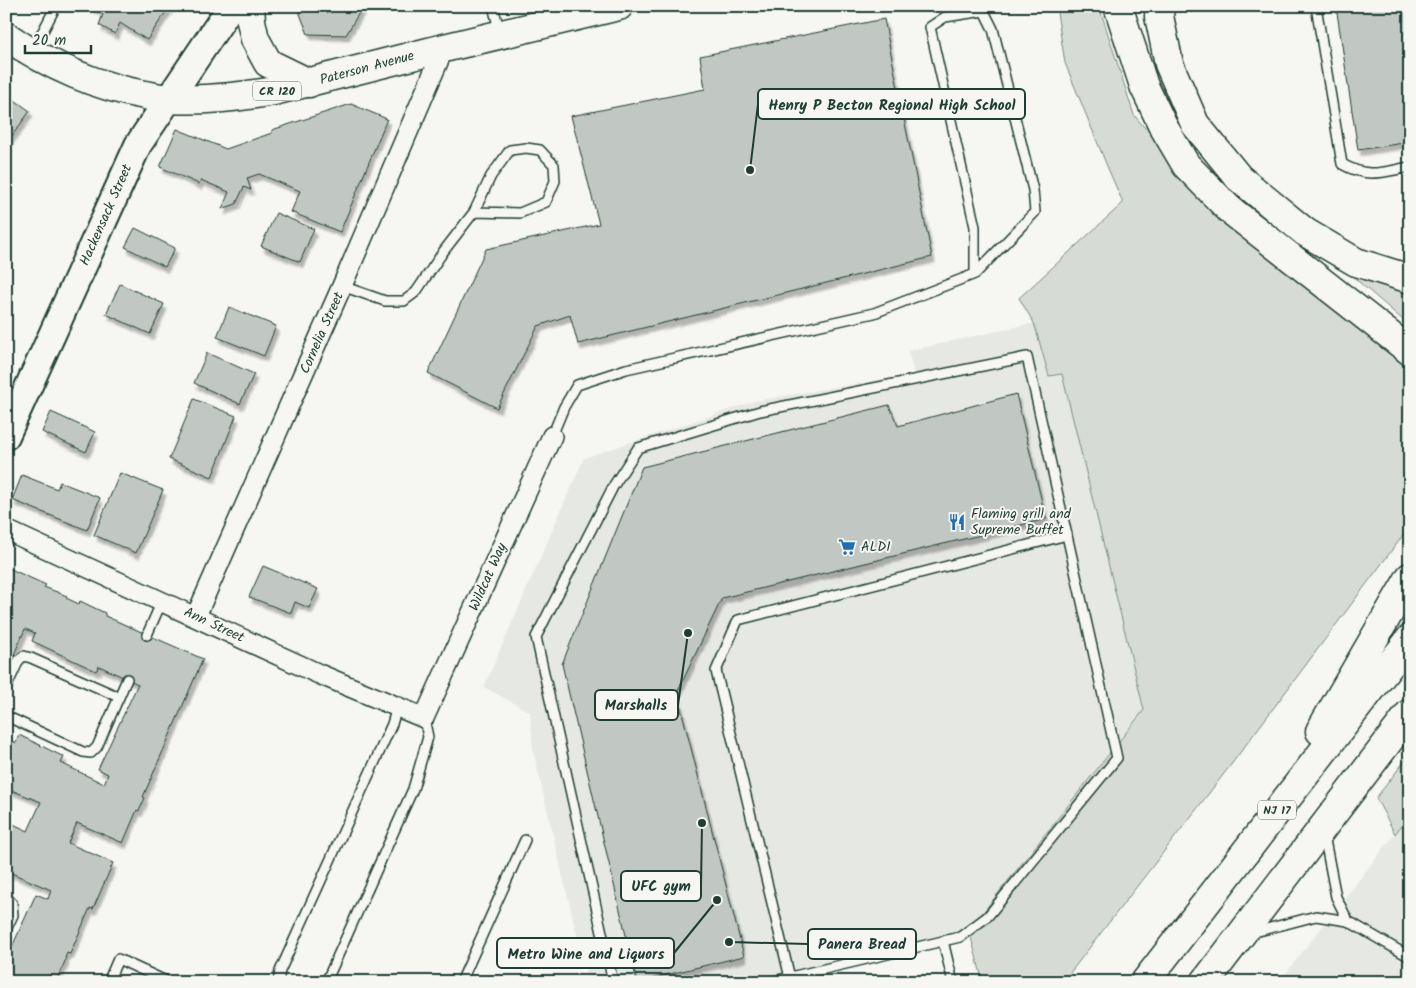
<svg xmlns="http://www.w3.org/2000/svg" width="1416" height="988" viewBox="0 0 1416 988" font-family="Kalam,sans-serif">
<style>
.built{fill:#e6e8e4}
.green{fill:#d6dbd6;stroke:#7a8c85}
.building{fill:#c1c8c3;stroke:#1f3d34;filter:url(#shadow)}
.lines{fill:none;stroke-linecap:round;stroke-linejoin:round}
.service-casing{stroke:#1f3d34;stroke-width:12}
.minor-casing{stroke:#1f3d34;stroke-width:22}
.secondary-casing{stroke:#1f3d34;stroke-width:30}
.primary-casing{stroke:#1f3d34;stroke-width:31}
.trunk-casing{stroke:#1f3d34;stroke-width:31}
.service{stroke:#f6f6f2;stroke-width:9}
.minor{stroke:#f6f6f2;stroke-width:19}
.secondary{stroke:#f6f6f2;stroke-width:26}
.primary{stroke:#f6f6f2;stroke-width:28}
.trunk{stroke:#f6f6f2;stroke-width:28}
.labels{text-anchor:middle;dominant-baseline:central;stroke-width:4;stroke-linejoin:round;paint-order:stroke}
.shield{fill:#f6f6f2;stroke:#60746d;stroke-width:1}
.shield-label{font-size:12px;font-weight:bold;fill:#1f3d34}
.street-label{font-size:14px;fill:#1f3d34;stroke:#f6f6f2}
.poi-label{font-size:14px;fill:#1f3d34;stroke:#f6f6f2;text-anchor:start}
.leader{fill:none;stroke:#1f3d34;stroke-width:2}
.callout-dot{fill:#1f3d34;stroke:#f6f6f2;stroke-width:2}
.callout{fill:#f6f6f2;stroke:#1f3d34;stroke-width:2}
.callout-label{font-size:15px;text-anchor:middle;font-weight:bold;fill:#1f3d34}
</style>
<defs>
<filter id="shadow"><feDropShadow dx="3" dy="5.5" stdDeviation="1" flood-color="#0004"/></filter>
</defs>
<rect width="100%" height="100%" fill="#f6f6f2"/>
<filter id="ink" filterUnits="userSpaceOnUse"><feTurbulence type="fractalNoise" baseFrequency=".02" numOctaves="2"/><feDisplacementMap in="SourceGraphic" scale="10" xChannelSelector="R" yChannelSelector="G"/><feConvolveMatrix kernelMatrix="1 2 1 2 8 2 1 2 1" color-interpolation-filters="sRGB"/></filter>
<g filter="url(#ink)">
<!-- built -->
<g class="built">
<path d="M1034,323l15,53 13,-2 82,336 -156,206 -28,21 -190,45h-182l-55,-232 -3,-38 -46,-25 100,-229 171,-57 159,-27 -6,-23z"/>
<path d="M1410,814v168h-131l116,-148z"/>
</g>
<!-- green -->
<g class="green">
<path d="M1056,6h43l35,109 67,79 126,108 83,67v157l-180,240 -167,216h-80l-14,-52 175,-220 -82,-336 -13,2 -15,-53 -15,-25 104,-95 -16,-37 -42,-103z"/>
<path d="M1337,263l73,22v41z"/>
<path d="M1410,754v60l-15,20 -19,-36z"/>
</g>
<!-- building -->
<g class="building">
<path d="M91,6h79l-23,34 -27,-17 -5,11 -16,-9 4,-11z"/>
<path d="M300,6h63l-17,29 -38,-1 -8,-20z"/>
<path d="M1336,6h74v136l-52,8z"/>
<path d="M884,19l48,238 -354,87 -8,-29 -32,11 -41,82 -69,-35 58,-124 113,-25 -28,-108 134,-27 -5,-33z"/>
<path d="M6,94l24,17 -24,33z"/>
<path d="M351,104l36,15 -47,113 -49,-20 9,-21 -41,-17 -12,4 4,12 -7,-3 -8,17 -14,5 7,-17 -28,-12 -2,4 -39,-17 17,-38 49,20 46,-16v-3z"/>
<path d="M276,213l38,16 -14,33 -39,-16z"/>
<path d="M135,228l40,20 -10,19 -40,-20z"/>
<path d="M120,284l44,20 -14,30 -44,-20z"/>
<path d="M229,307l47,19 -12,30 -47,-19z"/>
<path d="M207,353l47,21 -14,30 -46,-21z"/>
<path d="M1016,394l30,125 -324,79 -45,95 67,263 -107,26 -75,-318 80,-197 247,-62 9,21z"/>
<path d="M194,399l42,17 -24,61 -43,-18z"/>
<path d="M51,412l44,20 -9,20 -44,-20z"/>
<path d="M120,473l43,17 -27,63 -42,-18z"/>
<path d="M22,475l35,14 3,-7 40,16 -13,32 -75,-30z"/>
<path d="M263,566l55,23 -9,19 -14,-6 -4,11 -42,-16z"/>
<path d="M6,567l40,18 -2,2 23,9 -1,2 13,6 1,-3 25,12v3l98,43 -60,138 2,1 -6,13 -2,-1 -14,33 -46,-20 -9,20 45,20 -20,46 -3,-1 -20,46 -3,-1 -2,5 1,1 -10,23h-50v-22l30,-66 12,5 3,-9 -42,-18 -3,5v-59l2,1 -1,2 21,10 13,-29 -35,-14v-50l10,5 3,-8 45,22 -3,6 43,21 4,-10 -10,-5 40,-85 -39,-18 -3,5 -64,-30 3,-8 -10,-4 -19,44z"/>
</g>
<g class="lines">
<!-- service casing -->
<g class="service-casing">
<g id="service">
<path d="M493,6l7,27"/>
<path d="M1316,6l26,158c26,15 40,8 68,3"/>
<path d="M30,49l13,-18 13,-25"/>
<path d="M342,286l43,15h19l12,-9 27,-40 31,-40 17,-36 19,-26 16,-2 14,2 14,15 1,16 -9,21 -26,11 -46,-1"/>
<path d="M552,436l12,-29 13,-22 49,-16 248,-56 101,-39v-47l-45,-200 15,-10 39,-6 9,18 40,161 2,22 -60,62"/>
<path d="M147,635l15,-34"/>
<path d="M6,688l13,-28 5,-4 7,2 88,39"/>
<path d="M6,716l77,36 8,1 6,-6 30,-68"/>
<path d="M6,897l6,6 1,12 -7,15"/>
<path d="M1348,921l62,36"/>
<path d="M1251,933l65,-17 32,5 -12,-24 -12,-62"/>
<path d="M943,941l10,41"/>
<path d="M108,982l10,-23 50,23"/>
<path d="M278,982l2,-11 112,-247 5,-17"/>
<path d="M326,982l87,-193 15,-52 -4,-19"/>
<path d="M461,982l64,-142"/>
<path d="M613,982l-77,-345 78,-152 24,-37 122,-37 267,-54 90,401 -129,158 -28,21 -191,45"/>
<path d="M791,982l-75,-311 22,-51 329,-85"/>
</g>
</g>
<!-- minor casing -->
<g class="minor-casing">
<g id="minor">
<path d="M6,530l313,144 105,44 128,-282"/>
<path d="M196,616l146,-330 102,-238"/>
</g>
</g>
<!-- secondary casing -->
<g class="secondary-casing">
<path id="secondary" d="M6,436l132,-291 93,-139"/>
</g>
<!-- primary casing -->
<g class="primary-casing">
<g id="primary">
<path d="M250,6l1,15 4,18 13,24 41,20"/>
<path d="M6,36c42,29 89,50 139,59 9,2 18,4 26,4 34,2 69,-2 103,-8l170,-43 175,-42"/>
</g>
</g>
<!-- trunk casing -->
<g class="trunk-casing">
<g id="trunk">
<path d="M1118,6l26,80 19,40 23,39 43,44 181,142"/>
<path d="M1160,6l-1,10 10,48 26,60 44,54 66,54 51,30 54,17"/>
<path d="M1320,731l90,-154"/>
<path d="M1145,982l265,-343"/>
<path d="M1205,982l205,-269"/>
</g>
</g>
<!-- service -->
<use href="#service" class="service"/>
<!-- minor -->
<use href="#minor" class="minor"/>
<!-- secondary -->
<use href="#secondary" class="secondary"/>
<!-- primary -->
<use href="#primary" class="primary"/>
<!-- trunk -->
<use href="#trunk" class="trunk"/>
</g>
</g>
<!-- icons -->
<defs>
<g id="restaurant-bare" transform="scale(1.35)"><path d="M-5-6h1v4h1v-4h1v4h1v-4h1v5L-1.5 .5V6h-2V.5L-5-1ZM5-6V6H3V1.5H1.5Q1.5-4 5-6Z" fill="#1f6fb2" stroke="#f6f6f2" stroke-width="2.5" paint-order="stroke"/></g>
<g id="supermarket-bare" transform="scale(1.35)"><path d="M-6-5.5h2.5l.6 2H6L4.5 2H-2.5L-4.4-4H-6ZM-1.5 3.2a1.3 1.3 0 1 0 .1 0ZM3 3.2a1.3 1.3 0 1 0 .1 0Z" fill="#1f6fb2" stroke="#f6f6f2" stroke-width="2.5" paint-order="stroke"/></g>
</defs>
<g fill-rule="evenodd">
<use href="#restaurant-bare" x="957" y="522"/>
<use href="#supermarket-bare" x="847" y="547"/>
</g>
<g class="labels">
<!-- shield labels -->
<g class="shield">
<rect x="253" y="81.5" width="48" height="19" rx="4"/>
<rect x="1258" y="800.5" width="38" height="19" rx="4"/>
</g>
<g class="shield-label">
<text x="277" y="91">CR 120</text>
<text x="1277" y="810">NJ 17</text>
</g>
<!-- street labels -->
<g class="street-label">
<text transform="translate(367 68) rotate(-15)">Paterson Avenue</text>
<text transform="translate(106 215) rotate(-66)">Hackensack Street</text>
<text transform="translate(322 333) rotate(-66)">Cornelia Street</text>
<text transform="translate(488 577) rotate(-66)">Wildcat Way</text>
<text transform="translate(214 625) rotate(25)">Ann Street</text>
</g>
<!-- poi labels -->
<g class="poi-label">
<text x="971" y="514">Flaming grill and<tspan x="971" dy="16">Supreme Buffet</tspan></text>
<text x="861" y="547">ALDI</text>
</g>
</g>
<!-- callouts -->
<path class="leader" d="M750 170L758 104M688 633L678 705M702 823L701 886M729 942L808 944M717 900L674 953"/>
<g class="callout-dot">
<circle cx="750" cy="170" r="5"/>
<circle cx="688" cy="633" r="5"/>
<circle cx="702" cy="823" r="5"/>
<circle cx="729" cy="942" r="5"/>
<circle cx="717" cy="900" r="5"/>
</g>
<g class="callout">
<rect x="758" y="89" width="267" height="30" rx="5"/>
<rect x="595" y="690" width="83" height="30" rx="5"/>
<rect x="621" y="871" width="80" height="30" rx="5"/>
<rect x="808" y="929" width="108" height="30" rx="5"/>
<rect x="497" y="938" width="177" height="30" rx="5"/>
</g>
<g class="callout-label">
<text x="892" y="110">Henry P Becton Regional High School</text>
<text x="636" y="710">Marshalls</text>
<text x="661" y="891">UFC gym</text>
<text x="862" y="949">Panera Bread</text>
<text x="586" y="959">Metro Wine and Liquors</text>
</g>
<!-- margin -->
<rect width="1416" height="988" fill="none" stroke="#f6f6f2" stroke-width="25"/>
<rect x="12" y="12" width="1391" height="963" fill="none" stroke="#1f3d34" stroke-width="2" filter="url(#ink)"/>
<!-- scale -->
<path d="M25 45v8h66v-8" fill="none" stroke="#1f3d34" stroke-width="2.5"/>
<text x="32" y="45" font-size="15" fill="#1f3d34" stroke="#f6f6f2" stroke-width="4" paint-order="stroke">20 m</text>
</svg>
